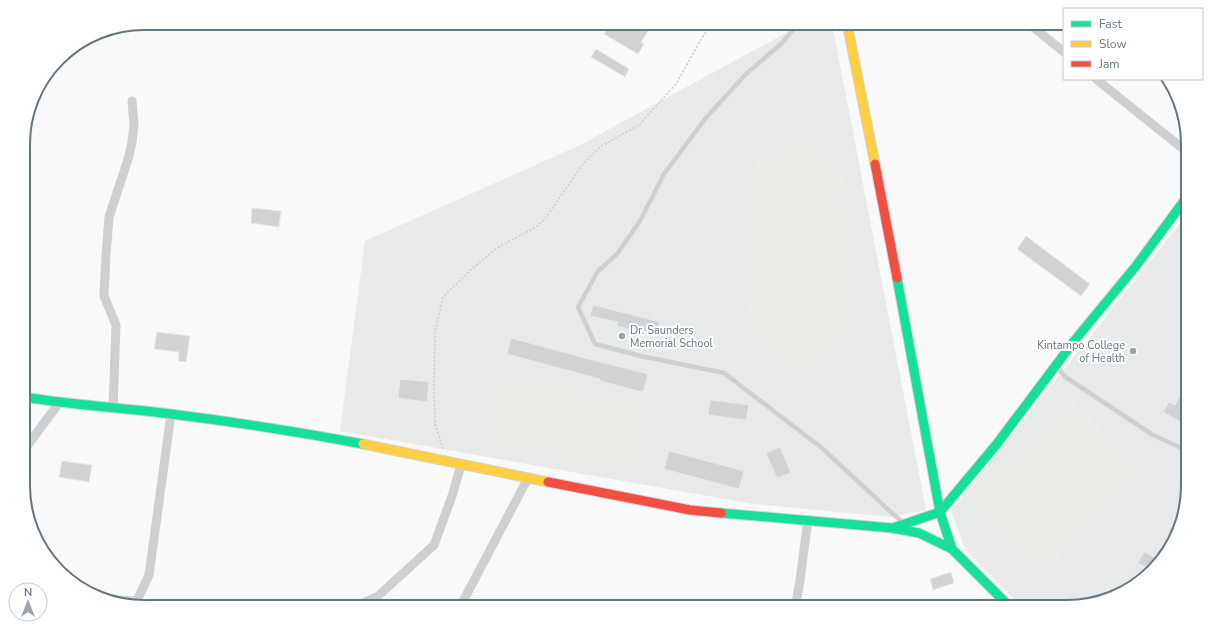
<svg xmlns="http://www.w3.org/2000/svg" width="1211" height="630" viewBox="0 0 1211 630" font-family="'Nunito Sans',sans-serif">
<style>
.built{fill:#e8e9e9}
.green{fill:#e8ebe6}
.building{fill:#d0d2d3;stroke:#e8e8e8}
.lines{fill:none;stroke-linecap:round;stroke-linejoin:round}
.fast-casing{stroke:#d5d6d7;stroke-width:11}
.slow-casing{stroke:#d5d6d7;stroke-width:11}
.jam-casing{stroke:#d5d6d7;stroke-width:11}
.path{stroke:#cbcccd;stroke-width:1.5;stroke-dasharray:2 2;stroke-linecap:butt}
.lane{stroke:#cecfd0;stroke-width:4.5}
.street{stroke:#cecfd0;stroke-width:9}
.fast{stroke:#16e098;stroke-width:9}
.slow{stroke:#ffcf43;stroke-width:9}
.jam{stroke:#f24e42;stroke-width:9}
.poi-dot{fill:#99a4ac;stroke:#fff;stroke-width:1.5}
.labels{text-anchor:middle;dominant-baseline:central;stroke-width:4;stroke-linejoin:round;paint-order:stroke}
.poi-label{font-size:11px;fill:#657683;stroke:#fff;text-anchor:start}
.rim{fill:none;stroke:#657683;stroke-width:2}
</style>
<rect width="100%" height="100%" fill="#f9f9f9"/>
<!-- built -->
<g class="built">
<path d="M804,23h28l94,487 -35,7 -138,-13 -413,-73 25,-190 215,-96z"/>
<path d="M1187,215l1,271 -13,54 -41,47 -59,20h-53l-57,-58 -14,-38z"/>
</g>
<!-- green -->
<g class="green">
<path d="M791,147c26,0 46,13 54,38l7,140c-18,50 -80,53 -102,4l-6,-140c6,-24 22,-38 47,-42z"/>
<path d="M500,377l148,29 -13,67 -148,-28z"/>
<path d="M1071,400l73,76 -104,97 -72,-75z"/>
</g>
<!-- building -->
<g class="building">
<path d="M611,23h42l-12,19 3,2 -6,10 -34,-20z"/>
<path d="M596,49l33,20 -4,8 -34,-20z"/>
<path d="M252,208l29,3 -2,16 -28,-4z"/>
<path d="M1026,236l64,48 -9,12 -64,-47z"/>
<path d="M593,305l67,17 -3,14 -40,-10 1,-4 -28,-6z"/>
<path d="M157,332l33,4 -4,26 -8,-1 1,-9 -25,-3z"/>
<path d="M511,338l81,22 56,14 -5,18 -43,-11v-2l-93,-25z"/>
<path d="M400,379l29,3 -2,20 -29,-4z"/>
<path d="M1188,381v45l-25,-14 6,-10 6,3z"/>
<path d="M710,400l39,5 -3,15 -38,-5z"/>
<path d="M780,447l11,26 -14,5 -11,-25z"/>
<path d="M669,451l75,20 -5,18 -75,-20z"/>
<path d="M62,461l30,4 -3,17 -30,-5z"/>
<path d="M1144,552l14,7 -8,10 -12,-6z"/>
<path d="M951,572l3,11 -21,7 -3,-11z"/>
</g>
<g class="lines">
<!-- fast casing -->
<g class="fast-casing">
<g id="fast">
<path d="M897,278l43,234 12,37"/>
<path d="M24,397c49,8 98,11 147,17 64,8 129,18 192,30"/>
<path d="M721,513l171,15 27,5 33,16 58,58"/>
<path d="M893,528l47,-16 56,-67 79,-105 61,-74 51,-69"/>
</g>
</g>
<!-- slow casing -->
<g class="slow-casing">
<g id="slow">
<path d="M847,23l28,141"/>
<path d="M363,444l185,38"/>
</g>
</g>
<!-- jam casing -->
<g class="jam-casing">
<g id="jam">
<path d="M875,164l22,114"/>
<path d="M548,482l142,28 31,3"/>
</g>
</g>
<!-- path -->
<path class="path" d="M443,449l-8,-25 -1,-36 1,-55 8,-36 30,-29 24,-20 39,-21 9,-8 37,-54 18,-18 39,-22 37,-41 27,-48 10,-13"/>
<!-- lane -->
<g class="lane">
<path d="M799,23l-18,21 -35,30 -41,45 -41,55 -24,47 -23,33 -19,17 -20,36 17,37 46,12 83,17 98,75 71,66 11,9"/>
<path d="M1058,367l6,9 89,59 35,16"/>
</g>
<!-- street -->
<g class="street">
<path d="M1028,23l36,29"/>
<path d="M1096,79l91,73"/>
<path d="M113,408l3,-83 -12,-29 2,-41 3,-38 20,-61 3,-14 2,-18 -2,-23"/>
<path d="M24,450l35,-47"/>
<path d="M113,600l25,1"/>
<path d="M135,605l14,-30 22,-161"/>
<path d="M354,607l23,-10 57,-52 18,-49 9,-31"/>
<path d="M460,607l68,-129"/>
<path d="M795,607l4,-20 9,-67"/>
</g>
<!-- fast -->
<use href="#fast" class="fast"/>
<!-- slow -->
<use href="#slow" class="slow"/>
<!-- jam -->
<use href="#jam" class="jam"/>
</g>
<!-- markers -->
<g class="poi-dot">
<circle cx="622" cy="336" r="4"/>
<circle cx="1133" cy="351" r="4"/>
</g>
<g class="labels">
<!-- poi labels -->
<g class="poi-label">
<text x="630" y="330">Dr. Saunders<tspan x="630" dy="13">Memorial School</tspan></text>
<text x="1125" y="345" text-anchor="end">Kintampo College<tspan x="1125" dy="13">of Health</tspan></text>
</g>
</g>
<!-- crop -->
<path d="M0 0H1211V630H0ZM144 30H1067A114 114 0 0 1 1181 144V486A114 114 0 0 1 1067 600H144A114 114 0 0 1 30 486V144A114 114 0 0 1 144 30Z" fill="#fff" fill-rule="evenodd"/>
<path class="rim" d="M144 30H1067A114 114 0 0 1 1181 144V486A114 114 0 0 1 1067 600H144A114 114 0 0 1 30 486V144A114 114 0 0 1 144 30Z"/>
<!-- legend -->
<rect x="1063" y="8" width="140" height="72" fill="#ffffff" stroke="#c1c8cd"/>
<rect x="1071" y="21" width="20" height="6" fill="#16e098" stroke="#c1c8cd"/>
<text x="1099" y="28" font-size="12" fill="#657683">Fast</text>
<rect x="1071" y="41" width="20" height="6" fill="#ffcf43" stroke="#c1c8cd"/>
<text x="1099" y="48" font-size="12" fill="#657683">Slow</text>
<rect x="1071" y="61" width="20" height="6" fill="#f24e42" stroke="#c1c8cd"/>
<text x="1099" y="68" font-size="12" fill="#657683">Jam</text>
<!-- north arrow -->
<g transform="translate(28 602)"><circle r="19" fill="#ffffff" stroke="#c1c8cd"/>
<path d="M0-3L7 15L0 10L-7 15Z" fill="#99a4ac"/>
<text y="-6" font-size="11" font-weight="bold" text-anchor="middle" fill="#657683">N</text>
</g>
</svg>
